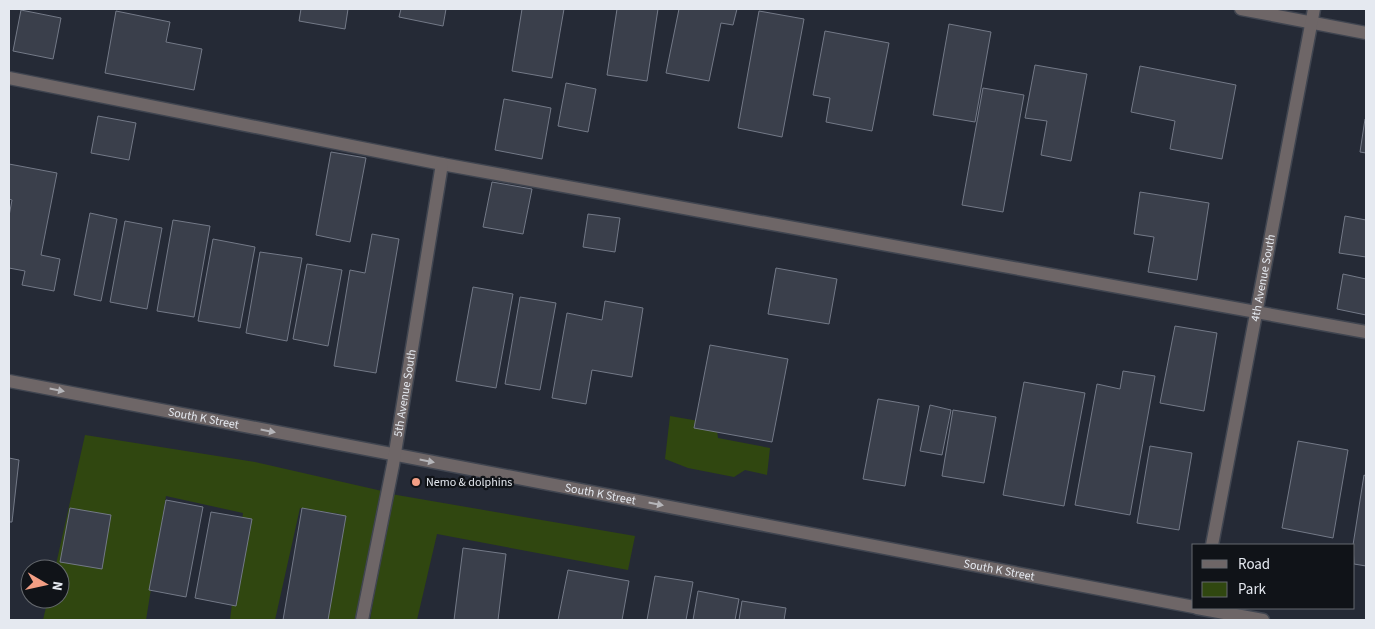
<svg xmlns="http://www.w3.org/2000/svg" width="1375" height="629" viewBox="0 0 1375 629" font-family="'Source Sans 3',sans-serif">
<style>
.green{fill:#304710}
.building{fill:#3a3f4b;stroke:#737987}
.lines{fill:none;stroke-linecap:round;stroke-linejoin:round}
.service-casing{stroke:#404550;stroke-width:15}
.minor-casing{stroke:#404550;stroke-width:15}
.service{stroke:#6e6667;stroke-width:12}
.minor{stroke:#6e6667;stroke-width:12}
.oneway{fill:#b5b5b9}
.poi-dot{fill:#f39f85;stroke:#101318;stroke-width:2}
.labels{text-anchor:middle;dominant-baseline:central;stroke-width:4.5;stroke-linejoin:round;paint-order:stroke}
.street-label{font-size:12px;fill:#e5e9f0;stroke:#101318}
.poi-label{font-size:12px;fill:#e5e9f0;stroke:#101318;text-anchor:start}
</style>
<rect width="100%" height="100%" fill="#252a36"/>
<!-- green -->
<g class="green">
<path d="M670,416l46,8 2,14 52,10 -3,27 -22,-5 -11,7 -46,-9 -23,-9z"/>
<path d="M85,435l170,27 127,29 -24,129h-38l20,-106 -40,-6 -25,112h-45l13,-107 -77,-17 -20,124h-103l5,-21h12v-30h-5z"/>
<path d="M391,494l244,42 -7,34 -191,-36 -20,86h-47z"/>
</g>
<!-- building -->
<g class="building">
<path d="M301,9h47l-3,20 -46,-8z"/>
<path d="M401,9h45l-3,17 -44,-9z"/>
<path d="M522,9h42l-12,69 -40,-7z"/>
<path d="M617,9h41l-11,72 -40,-6z"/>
<path d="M679,9h58l-4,16 -12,-2 -12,58 -43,-8z"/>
<path d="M21,10l40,8 -8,41 -40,-8z"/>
<path d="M116,11l54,11 -4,20 36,7 -8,41 -89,-17z"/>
<path d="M759,11l45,8 -22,118 -44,-9z"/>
<path d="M949,24l42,8 -16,90 -42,-7z"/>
<path d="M825,31l64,12 -17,88 -46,-9 4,-24 -17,-3z"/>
<path d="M1035,65l52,9 -16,87 -30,-6 6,-34 -22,-3z"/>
<path d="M1140,66l96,19 -14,74 -52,-10 5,-28 -44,-9z"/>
<path d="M566,83l30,6 -8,43 -30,-6z"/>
<path d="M983,88l41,7 -21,117 -41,-7z"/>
<path d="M504,99l47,9 -9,51 -47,-9z"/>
<path d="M98,116l38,7 -7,37 -38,-7z"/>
<path d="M1365,119h1v34l-6,-1z"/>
<path d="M331,152l35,6 -16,84 -34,-7z"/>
<path d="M9,164l48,9 -16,82 19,4 -6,32 -32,-6 3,-14 -16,-3v-52l3,-16 -3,-1z"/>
<path d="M492,182l40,7 -9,45 -40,-7z"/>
<path d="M1140,192l69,11 -12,77 -49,-8 6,-35 -20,-3z"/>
<path d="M90,213l27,6 -16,82 -27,-6z"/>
<path d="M588,214l32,4 -5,34 -32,-5z"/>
<path d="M1345,216l21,4v37l-27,-4z"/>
<path d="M173,220l37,6 -16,91 -37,-6z"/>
<path d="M125,221l37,7 -15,81 -37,-7z"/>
<path d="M372,234l27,5 -23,134 -42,-7 16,-96 15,3z"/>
<path d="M213,239l42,8 -15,81 -42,-7z"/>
<path d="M260,252l42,6 -15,83 -41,-8z"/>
<path d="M307,264l35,6 -14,76 -35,-7z"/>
<path d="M776,268l61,11 -8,45 -61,-10z"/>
<path d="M1343,274l23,5v36l-29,-6z"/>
<path d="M473,287l40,7 -17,94 -40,-7z"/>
<path d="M520,297l36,6 -16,87 -35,-6z"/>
<path d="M605,301l38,7 -11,69 -40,-7 -6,34 -34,-6 15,-85 35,7z"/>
<path d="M1175,326l42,7 -13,78 -44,-8z"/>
<path d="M710,345l78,14 -16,83 -78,-14z"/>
<path d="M1123,371l32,5 -25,139 -55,-10 22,-121 23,5z"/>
<path d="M1024,382l61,11 -21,113 -61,-11z"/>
<path d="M878,399l41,7 -14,80 -42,-7z"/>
<path d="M930,405l21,5 -9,45 -22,-4z"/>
<path d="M953,410l43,7 -12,66 -42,-7z"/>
<path d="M1298,441l50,9 -15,88 -51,-10z"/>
<path d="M1150,446l42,7 -13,77 -42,-7z"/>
<path d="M9,458l10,2 -7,62h-3z"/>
<path d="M1364,475l2,1v90l-12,-2 -1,-19z"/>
<path d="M166,500l37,7 -17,90 -37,-7z"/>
<path d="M70,508l41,7 -9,54 -42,-7z"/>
<path d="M302,508l44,8 -18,104h-45z"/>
<path d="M211,512l41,7 -16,87 -41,-8z"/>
<path d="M463,548l43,6 -8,66h-44z"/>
<path d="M568,570l61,11 -7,39h-64z"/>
<path d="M655,576l38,6 -7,38h-39z"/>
<path d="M698,591l41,8 -4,21h-42z"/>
<path d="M742,601l44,7 -2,12h-45z"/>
</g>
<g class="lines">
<!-- service casing -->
<g class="service-casing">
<path id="service" d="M9,78l433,86 924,168"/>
</g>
<!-- minor casing -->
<g class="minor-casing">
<g id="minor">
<path d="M1241,9l125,24"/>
<path id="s1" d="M9,381l1185,226"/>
<path id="s2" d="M1212,545l102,-536"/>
<path d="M1197,608l66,12"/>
<path id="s3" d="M362,620l31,-155 49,-301"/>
</g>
</g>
<!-- service -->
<use href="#service" class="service"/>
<!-- minor -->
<use href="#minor" class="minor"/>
</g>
<!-- one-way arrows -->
<defs><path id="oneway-solid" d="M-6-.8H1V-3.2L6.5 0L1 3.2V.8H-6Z" transform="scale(1.25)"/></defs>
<g class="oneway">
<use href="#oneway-solid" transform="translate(57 390) rotate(11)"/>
<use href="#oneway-solid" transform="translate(268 431) rotate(11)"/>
<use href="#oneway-solid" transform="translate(427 461) rotate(11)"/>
<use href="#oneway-solid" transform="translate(656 504) rotate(11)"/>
</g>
<!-- markers -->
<circle class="poi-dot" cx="416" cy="482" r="5"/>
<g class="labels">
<!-- street labels -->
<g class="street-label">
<text stroke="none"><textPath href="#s2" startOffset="272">4th Avenue South</textPath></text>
<text stroke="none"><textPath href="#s3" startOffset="231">5th Avenue South</textPath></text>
<text stroke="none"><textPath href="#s1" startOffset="198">South K Street</textPath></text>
<text stroke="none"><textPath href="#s1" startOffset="602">South K Street</textPath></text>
<text stroke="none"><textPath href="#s1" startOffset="1008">South K Street</textPath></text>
</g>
<!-- poi labels -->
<g class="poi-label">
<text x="426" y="482">Nemo &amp; dolphins</text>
</g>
</g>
<!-- border -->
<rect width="1375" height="629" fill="none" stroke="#e5e9f0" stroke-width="20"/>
<!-- legend -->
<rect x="1192" y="544" width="162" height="65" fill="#101318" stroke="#65696e"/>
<rect x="1202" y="560" width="25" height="8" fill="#6e6667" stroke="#65696e"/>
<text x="1238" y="569" font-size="15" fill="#e5e9f0">Road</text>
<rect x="1202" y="582" width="25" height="15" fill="#304710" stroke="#65696e"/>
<text x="1238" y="594" font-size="15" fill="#e5e9f0">Park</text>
<!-- north arrow -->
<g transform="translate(45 584) rotate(99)"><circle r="24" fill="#101318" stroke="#65696e"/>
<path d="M0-4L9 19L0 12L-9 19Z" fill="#f39f85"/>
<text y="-8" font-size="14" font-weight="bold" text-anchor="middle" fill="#e5e9f0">N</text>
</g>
</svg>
